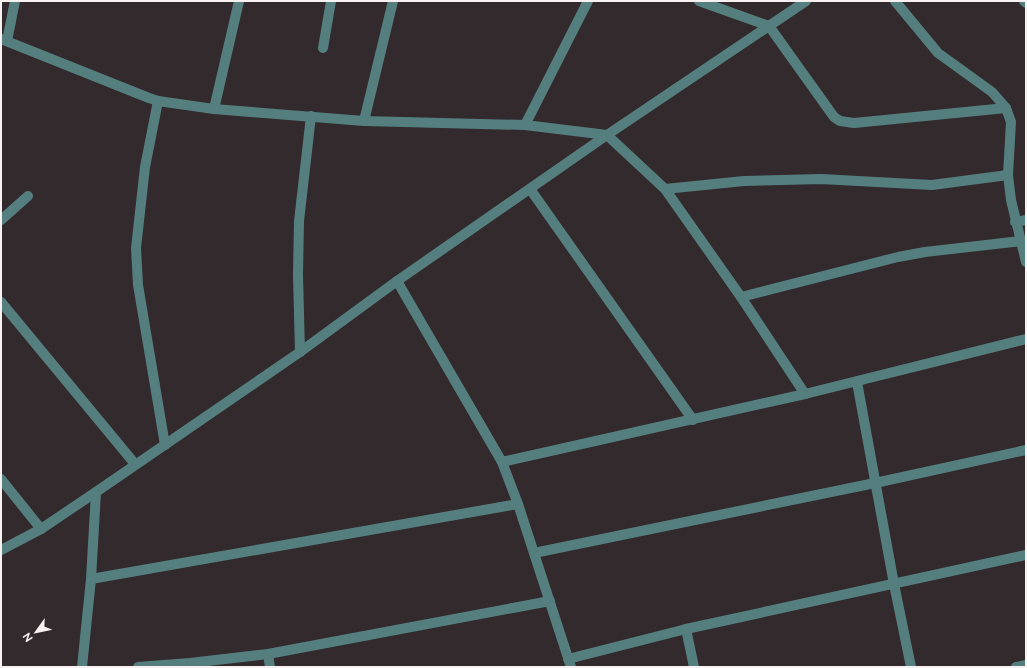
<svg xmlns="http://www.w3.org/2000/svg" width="1027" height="668" viewBox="0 0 1027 668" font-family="Raleway,sans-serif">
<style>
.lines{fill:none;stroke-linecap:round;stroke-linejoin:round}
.minor{stroke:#557f7f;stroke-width:10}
</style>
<rect width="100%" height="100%" fill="#332a2d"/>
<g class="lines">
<!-- minor -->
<g class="minor">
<path d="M699,1l70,25 65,91 6,4 14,2 152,-15"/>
<path d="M895,1l43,52 54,39 14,16 5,14 -3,53 3,25 15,62"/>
<path d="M1024,1l2,2"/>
<path d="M1,39l148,59 9,3 56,8 150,12 161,4 82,10 58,54 76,108 64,97"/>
<path d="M7,41l8,-40"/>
<path d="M323,48l8,-47"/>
<path d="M158,101l-13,66 -9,81 2,37 27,160"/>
<path d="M214,109l25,-108"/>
<path d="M364,121l29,-120"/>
<path d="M525,125l63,-124"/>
<path d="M530,189l163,231"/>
<path d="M665,189l79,-8 77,-2 111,6 76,-10"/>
<path d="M1,220l27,-24"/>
<path d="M1015,222l11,-2"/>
<path d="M397,281l105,181 16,42 53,163"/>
<path d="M741,297l157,-40 27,-5 96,-11"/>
<path d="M1,302l134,162"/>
<path d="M300,352l-2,-77 1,-54 12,-105"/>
<path d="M857,382l37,202 17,83"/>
<path d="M502,462l303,-68 221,-55"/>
<path d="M1,479l40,50"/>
<path d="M1,550l40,-21 55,-37 204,-140 97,-71 210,-146 199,-134"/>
<path d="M534,553l341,-70 151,-33"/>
<path d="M91,579l427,-75"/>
<path d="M686,629l8,38"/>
<path d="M268,654l2,13"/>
<path d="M568,659l118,-30 340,-74"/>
<path d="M82,667l9,-88 5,-87"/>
<path d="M138,667l52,-4 78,-9 282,-53"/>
<path d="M1016,667l10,-2"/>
</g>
</g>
<!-- border -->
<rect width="1027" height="668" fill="none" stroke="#f7f1f2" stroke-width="4"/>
<!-- north arrow -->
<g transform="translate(36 632) rotate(237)" stroke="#332a2d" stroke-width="3" paint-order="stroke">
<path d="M0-3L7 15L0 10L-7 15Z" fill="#f7f1f2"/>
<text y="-6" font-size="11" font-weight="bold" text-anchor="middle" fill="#f7f1f2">N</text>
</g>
</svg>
